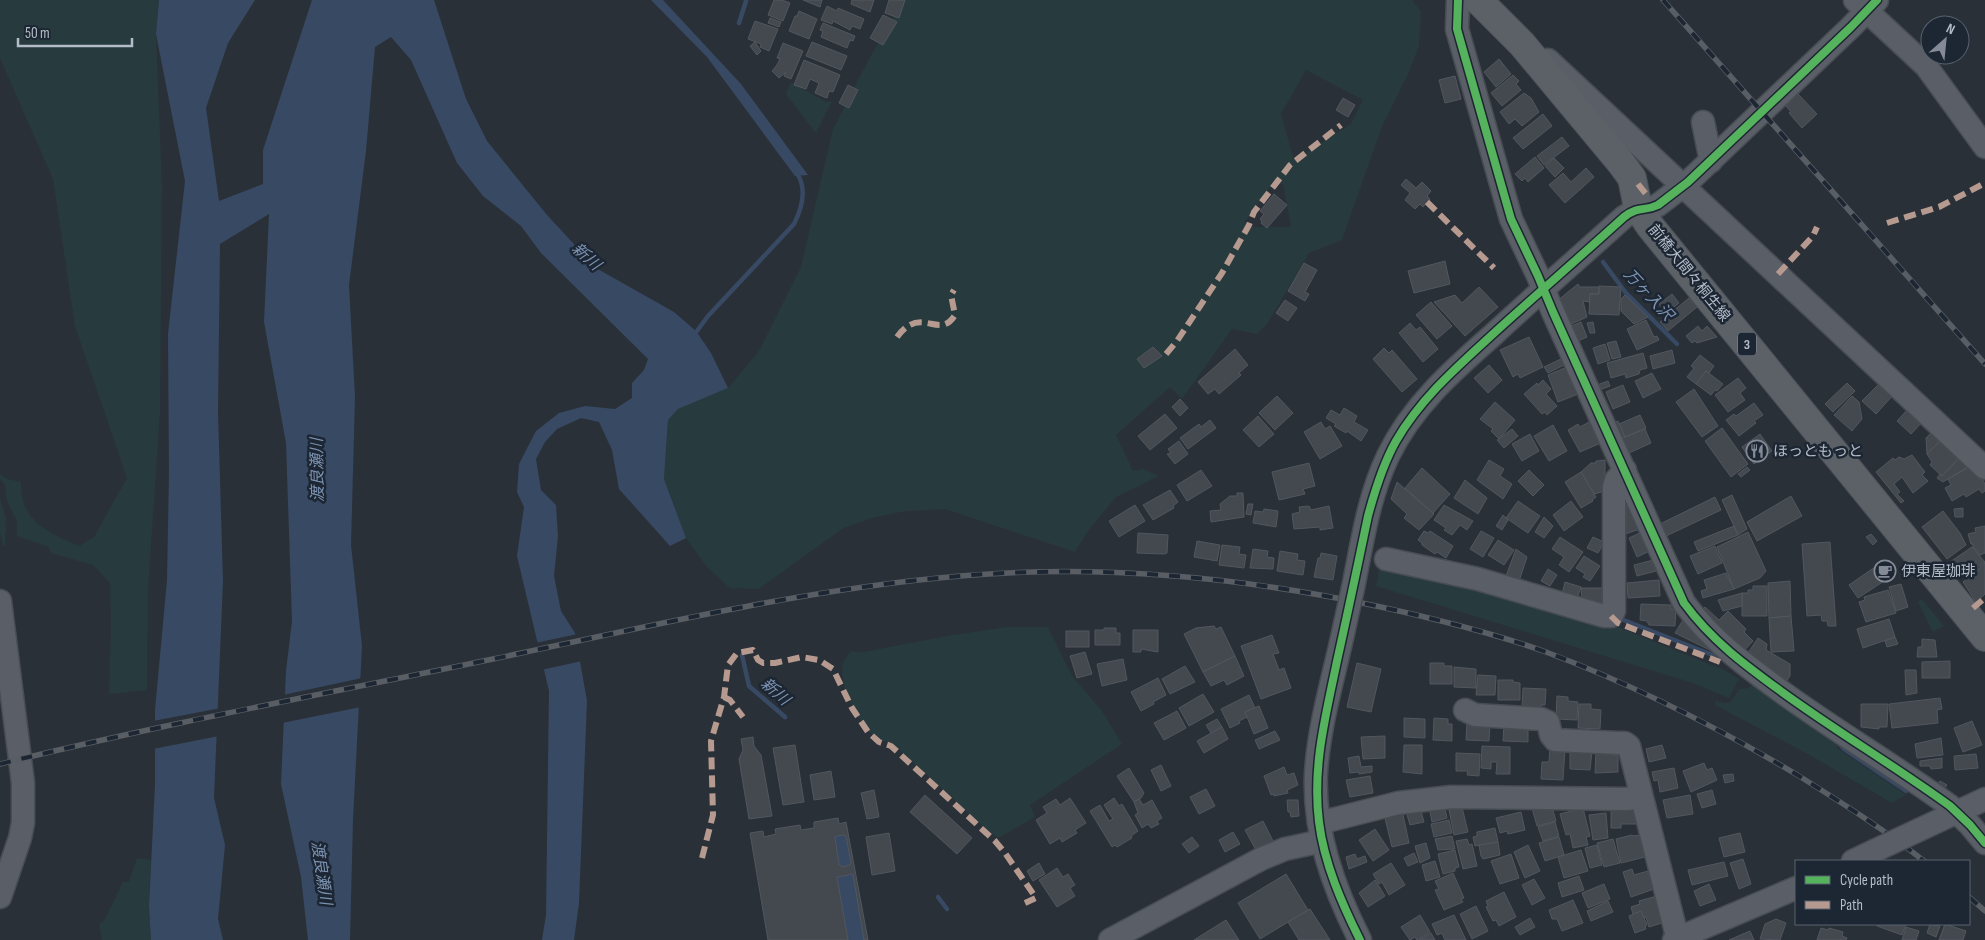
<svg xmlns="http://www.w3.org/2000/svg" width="1985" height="940" viewBox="0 0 1985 940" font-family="'Sofia Sans Condensed','Noto Sans JP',sans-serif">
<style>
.green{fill:#273a3e;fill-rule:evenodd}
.water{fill:#384963}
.pier{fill:#2a3038}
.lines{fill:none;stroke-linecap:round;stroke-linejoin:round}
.stream{stroke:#384963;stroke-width:4.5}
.building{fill:#444950;stroke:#52575f;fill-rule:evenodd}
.minor-casing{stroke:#484c53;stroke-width:25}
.major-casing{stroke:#484c55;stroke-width:30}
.minor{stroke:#5a5e66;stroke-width:22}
.major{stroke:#5c6168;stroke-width:28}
.rail-casing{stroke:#595d64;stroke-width:5.5}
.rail{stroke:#1d2633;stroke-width:4;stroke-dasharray:11;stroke-linecap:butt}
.minor-bridge-casing{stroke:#484c53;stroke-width:25;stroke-linecap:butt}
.minor-bridge{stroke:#5a5e66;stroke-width:22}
.quiet{stroke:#b69a8f;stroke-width:6;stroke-dasharray:12 6;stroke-linecap:butt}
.cycleway-casing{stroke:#1d2633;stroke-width:11}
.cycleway{stroke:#56b35d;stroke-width:8}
.labels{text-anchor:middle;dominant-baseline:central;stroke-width:5;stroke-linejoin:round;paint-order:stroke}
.shield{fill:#1d2633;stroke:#878f9c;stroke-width:1}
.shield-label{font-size:14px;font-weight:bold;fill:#b4bcc9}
.street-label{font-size:15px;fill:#b4bcc9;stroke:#1d2633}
.poi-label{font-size:15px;fill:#b4bcc9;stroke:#1d2633;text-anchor:start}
.water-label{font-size:16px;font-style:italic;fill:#7c92b1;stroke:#1d2633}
</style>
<rect width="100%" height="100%" fill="#2a3038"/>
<!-- green -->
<g class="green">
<path d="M0,0h159l-3,34 6,153 -2,224 -12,179 -1,100 -38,4 2,-70 -1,-41 -17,-18 -42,-12 -2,-6 -32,-11v-15l-10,-20 -2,-16 -5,-6v-5l8,5 13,3c-1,39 26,50 58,64l15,-9 33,-59 -52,-152 -22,-147 -53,-121z"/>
<path d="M900,0h512l9,12 -2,34 -10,26 -28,57 -39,111 -33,13 -42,71 -10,10 -25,-5 -50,70 -12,-12 -54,48 17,36 10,-2 16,7 -43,21 -28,34 -13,21 -130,-43 -39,2 -35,7 -29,11 -83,60 -29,-1 -23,-21 -21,-29 -22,-59 4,-59 10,-11 50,-21 31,-37 42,-84 32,-138 37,-72 23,-39zM1306,70l57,30 -12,24 -57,36 -13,-46zM1273,183l10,1 8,43h-38l-8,-5z"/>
<path d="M791,82l35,20 6,-1 -16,32 -30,-39z"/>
<path d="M0,498l6,20 -1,27 -2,1 -3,-14z"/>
<path d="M1380,564l230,60 114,46 15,9 -10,19 -36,-15 -317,-97z"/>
<path d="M1922,599l22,27 -11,6 -15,-30z"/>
<path d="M1008,627h40l24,49 30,35 20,33 -92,61 5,12 -37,21 -11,-8 -95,-87c-4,-1 -8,-2 -12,-3 -19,-8 -45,-60 -36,-79 2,-4 5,-7 7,-10l13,1 83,-16z"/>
<path d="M1752,684l85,59v5l69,47 -14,8 -86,-50 -91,-48 1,-4 6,2h8l9,-14 10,-1z"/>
<path d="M137,858l14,2 -2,46 2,34h-49l-3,-16 5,-3 19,-39h6z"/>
</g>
<!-- water -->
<g class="water">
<path d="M159,0h96l-27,43 -22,65 13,93 44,-17v-34l49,-150h122l32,99 21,42 60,74 49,53 78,44 22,19 15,22 17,35 -50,21 -10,11 -4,59 22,59 -16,8 -51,-57 -7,-39 -13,-28 -18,-4 -24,11 -12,13 -9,17 5,31 15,15 2,31 -4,40 7,35 14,22 12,68 -8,202 -5,37h-32l4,-25 3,-224 -32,-135 7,-49 -7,-15 2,-28 17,-33 23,-18 26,-7 30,3 17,-11v-15l12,-13 4,-11 -107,-106 -20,-27 -38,-30 -26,-33 -46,-103 -20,-23 -16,10 -9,104 -17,134 6,112 -4,148 11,101 -9,173 -3,121h-42l-7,-63 -20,-93 5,-113 6,-50 -6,-178 -22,-121 5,-108 -49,30 -2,168 5,169 -9,217 11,47 -7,74 5,21h-72l-2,-34 6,-121v-75l12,-130 2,-107 -1,-139 17,-153 -29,-147z"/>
<path d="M651,0h12l78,84 67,91 -13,1 -88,-119z"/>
<path d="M844,835l2,1 5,27 -1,2 -8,2 -3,-3 -4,-26 1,-2z"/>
<path d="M853,874l11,66h-16l-11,-63z"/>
</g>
<!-- pier -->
<g class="pier">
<path d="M578,634l4,27 -41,9 -6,-27z"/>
<path d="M362,678l-1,29 -79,16 1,-28z"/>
<path d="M221,708l-2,28 -66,13v-28z"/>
</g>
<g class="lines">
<!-- stream -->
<g class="stream">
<path d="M739,23l7,-22"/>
<path d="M1603,262l23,31 51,51"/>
<path d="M694,335l14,-19 86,-92c8,-16 14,-36 2,-52"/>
<path d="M1621,619l94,37"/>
<path d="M742,655l7,31 36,31"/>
<path d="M1838,742l6,7 62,42"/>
<path d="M938,897l9,12"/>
</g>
</g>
<!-- building -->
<g class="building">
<path d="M774,0h8l8,3 -7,18 -15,-6z"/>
<path d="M803,0h19l-2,7z"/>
<path d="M852,0h22l-4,12 -19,-8z"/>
<path d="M889,0h16l-6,18 -14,-5z"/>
<path d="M827,6l10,5 1,-3 26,11 -4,10 -8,-3 -2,4 -17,-9 -1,3 -11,-4z"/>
<path d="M799,11l18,8 -8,20 -20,-8 6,-15h2z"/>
<path d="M883,15l14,7 -14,23 -13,-7z"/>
<path d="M770,18l11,4 -2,5 -11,-4z"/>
<path d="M755,21l23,8 -9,22 -9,-4 1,-3 -13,-5z"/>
<path d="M823,23l32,13 -2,5 -3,-1 -3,8 -26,-11 2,-6 -3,-1z"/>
<path d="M755,42l6,9 -4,4 -7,-9z"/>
<path d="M812,42l35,14 -6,14 -35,-14z"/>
<path d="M783,43l20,8 -12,28 -7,-3 2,-4 -7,6 -7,-7 5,-6 3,-6 -3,-1z"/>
<path d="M1499,59l12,15 -15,13 -12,-15z"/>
<path d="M804,60l36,15 -7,17 -4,-1 -2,7 -12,-5 4,-10 -9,-4 -4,10 -12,-4z"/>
<path d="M1513,75l6,6 -3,3 5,6 -19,16 -11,-13z"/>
<path d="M1455,76l6,23 -16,4 -6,-23z"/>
<path d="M848,85l10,5 -9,18 -10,-5z"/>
<path d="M1524,93l7,5 8,14 -17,14 -7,-7 -6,5 -9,-12z"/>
<path d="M1798,94l19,20 -15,14 -13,-15 2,-1 -5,-6z"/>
<path d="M1343,98l12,7 -7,12 -12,-7z"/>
<path d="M1543,114l9,12 -29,23 -10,-11z"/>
<path d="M1562,137l7,9 -25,19 -7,-9z"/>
<path d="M1535,157l9,11 -16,14 -3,-4 -3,3 -7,-7z"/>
<path d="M1554,158l10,10 -9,9 -10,-11z"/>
<path d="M1586,168l8,9 -29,26 -16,-18 14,-12 8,9z"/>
<path d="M1406,179l10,9 6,-6 9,9 -4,5 3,3 -7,8 -3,-3 -5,5 -10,-9 5,-7 -9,-8z"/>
<path d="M1274,194l13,11 -20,23 -6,-5 1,-2 -2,-2 4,-5 -4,-3z"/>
<path d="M1445,261l5,23 -36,9 -6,-22z"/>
<path d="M1304,263l13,7 -12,22 4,2 -4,7 -17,-10z"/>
<path d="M1578,284l2,3h19v7h-9v8l-7,-1 4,16 -18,8 -12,-24z"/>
<path d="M1599,286l22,1 -2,28 -30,-1 1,-20h9z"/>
<path d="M1479,287l19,20 -33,29 -31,-34 21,-7 7,8z"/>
<path d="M1672,294l7,9 -13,10 -7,-9z"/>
<path d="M1625,295l23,22 -14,7 -13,-13v-12z"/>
<path d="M1689,298l8,9 -29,24 -8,-9z"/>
<path d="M1285,300l12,8 -9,13 -12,-8z"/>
<path d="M1431,302l21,24 -15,13 -21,-24z"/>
<path d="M1646,320l8,17 3,-1 2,4 -22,10 -10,-21z"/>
<path d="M1581,322l6,15 -11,5 -7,-15z"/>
<path d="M1593,322l2,11h-5l-3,-10z"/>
<path d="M1410,323l6,7 4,-3 18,22 -15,13 -24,-29z"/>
<path d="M1698,326l4,5 5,-5 10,11 -20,6 -2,-2 -3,2 -6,-7z"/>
<path d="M1529,337l14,30 -23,11 -2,-4 -5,3 -13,-27z"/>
<path d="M1616,341l5,16 -9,2 -5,-16z"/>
<path d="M1605,344l5,16 -12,4 -5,-16z"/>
<path d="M1153,347l9,9 -18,12 -7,-9z"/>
<path d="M1384,348l5,5 3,-3 25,29 -15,13 -29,-33z"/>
<path d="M1235,349l13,16 -9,8 2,2 -22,19 -4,-5 -7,5 -10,-12z"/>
<path d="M1672,350l3,13 -22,6 -3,-13z"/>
<path d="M1643,353l4,15 -7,2 -1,4 -13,4 -1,-4 -14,4 -4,-15z"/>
<path d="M1700,355l14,11 -5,7 -3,-2 -10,13 -9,-7 7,-9 -3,-2z"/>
<path d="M1563,358l3,6 -18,9 -4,-6z"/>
<path d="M1489,365l13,15 -14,13 -14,-15z"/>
<path d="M1567,367l11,27 -20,8 -10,-27z"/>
<path d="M1706,371l17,13 -6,7 -2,-1 -4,5 -15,-11z"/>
<path d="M1652,373l9,16 -18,9 -8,-17z"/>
<path d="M1738,378l8,10 -6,5 5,7 -17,12 -13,-17z"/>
<path d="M1543,380l8,9 -5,5 11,12 -10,9 -2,-3 -3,2 -18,-20 13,-11 1,2z"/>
<path d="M1608,381l2,5 -11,4 -2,-5z"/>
<path d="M1881,382l13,12 -18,20 -14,-13z"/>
<path d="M1847,383l8,8 -22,21 -8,-8z"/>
<path d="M1623,385l7,17 -17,7 -7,-17z"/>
<path d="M1694,389l24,37 -16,11 -26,-35z"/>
<path d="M1277,396l16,17 -18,17 -16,-17z"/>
<path d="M1852,396l7,6 3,17 -10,12 -18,-16z"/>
<path d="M1180,399l8,9 -8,8 -8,-9z"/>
<path d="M1495,402l20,18 -16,19 -8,-8 2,-2 -13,-10z"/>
<path d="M1754,403l9,12 -9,6 2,2 -17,13 -13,-16 8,-6 2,2z"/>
<path d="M1344,408l13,8 -3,6 14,8 -7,11 -14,-10 -1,2 -12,-7 2,-2 -10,-6 5,-8 9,5z"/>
<path d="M1909,408l14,13 -12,13 -14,-13z"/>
<path d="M1165,414l12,14 -27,22 -12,-14z"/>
<path d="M1640,415l6,13 -21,9 -6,-13z"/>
<path d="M1258,416l16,18 -15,13 -16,-17z"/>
<path d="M1210,420l6,8 -28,21 -8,-11 19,-14 2,3z"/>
<path d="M1591,421l12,21 -23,10 -12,-22 10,-6 2,3z"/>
<path d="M1618,421l7,16 -2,1 1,3 -4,2 -8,-19z"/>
<path d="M1321,422l4,7 5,-3 12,20 -22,13 -16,-27z"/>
<path d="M1553,425l14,26 -18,10 -15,-25z"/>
<path d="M1722,428l26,36 -17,13 -26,-36z"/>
<path d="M1512,429l6,7 -14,12 -7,-8z"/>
<path d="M1645,429l6,14 -22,10 -6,-15z"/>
<path d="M1933,431l9,8 -15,15 -1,-16z"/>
<path d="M1530,434l9,17 -17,10 -10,-17z"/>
<path d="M1760,434l12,17 -18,13 -12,-17z"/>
<path d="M1942,439l19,17 -19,20 -12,-11 2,-3 -5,-8z"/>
<path d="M1179,441l9,13 -13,10 -8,-10 4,-1 -3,-4z"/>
<path d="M1912,455l13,17 -3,3 6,6 -15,12 -11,-16 -8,7 6,8 -3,2 7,7 -3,2 -25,-31 17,-14 2,2 4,-3 5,2z"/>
<path d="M1961,456l10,9 -28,17 -6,-4 3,-4 2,2z"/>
<path d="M1489,460l15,9 -4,7 12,8 -9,15 -26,-19z"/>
<path d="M1605,460v31l-11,3 -13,-22 10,-9h5v-2z"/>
<path d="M1309,463l6,23 -12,3 2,5 -26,6 -7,-28z"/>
<path d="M1971,466l8,7 6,11v7l-3,2 -3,-4 -13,8 -2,-3 -12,7 -7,-13 6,-3 -3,-6z"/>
<path d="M1747,467l3,3 -9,7 -3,-3z"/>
<path d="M1422,468l28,26 -17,19 -28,-25z"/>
<path d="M1201,470l11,16 -25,15 -10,-16z"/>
<path d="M1529,470l15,15 -11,11 -15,-15z"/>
<path d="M1581,472l15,25 -4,3 1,1 -12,7 -16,-26z"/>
<path d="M1465,480l22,18 -9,16 -24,-16z"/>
<path d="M1397,482l37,32 -15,16 -15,-12 3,-4 -16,-15z"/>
<path d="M1170,490l8,12 -5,4 1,2 -21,12 -10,-15z"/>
<path d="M1237,493h6l1,24 -33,5 -1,-11 11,-1 -1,-6 10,-8h7z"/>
<path d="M1732,495l15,34 -9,6 -16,-35z"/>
<path d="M1791,496l11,20 -45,25 -10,-19z"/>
<path d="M1715,497l6,13 -57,27 -6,-12z"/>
<path d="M1518,501l22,15 -12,17 -22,-15z"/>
<path d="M1571,501l12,16 -19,14 -11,-16z"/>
<path d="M1248,504h5l-2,11 -5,-1z"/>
<path d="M1632,504l8,25 -15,5 -4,-25z"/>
<path d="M1135,505l10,16 -26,16 -10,-16z"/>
<path d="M1444,505l29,16 -6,9 -7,-5 -8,10 -8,-5 2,-2 -12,-8z"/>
<path d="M1309,506l2,4 18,-4 4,22 -13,2v-3l-26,2 -2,-15 8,-2 -1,-5z"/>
<path d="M1963,508v9h-8l-1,-8z"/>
<path d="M1264,509l14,2 -2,16 -23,-4 2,-12 8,1z"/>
<path d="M1943,511l17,22 6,12 -19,14 -25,-32z"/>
<path d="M1503,515l5,5 -6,10 -6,-4z"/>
<path d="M1544,517l9,9 -9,12 -9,-6z"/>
<path d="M1734,526l4,9 -40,16 -4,-9z"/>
<path d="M1985,526v27l-5,2 -7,-8v-3h-2l-3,-10 8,-2 -1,-4z"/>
<path d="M1646,530l8,19 -17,8 -8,-19z"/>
<path d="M1424,531l4,2 2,-2 23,15 -7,12 -9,-6 -2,2 -13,-9v-2l-4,-3z"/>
<path d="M1481,531l13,7 -11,19 -13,-8z"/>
<path d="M1748,532l18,39 -6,7 -26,11 -17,-42z"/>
<path d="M1138,533l30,2 -1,18 -3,1 -27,-1z"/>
<path d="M1871,534l6,7 -4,4 -7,-8z"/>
<path d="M1560,537l23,15 -14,20 -10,-7 5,-8 -12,-8z"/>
<path d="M1593,537l11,5 -6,11 -11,-5z"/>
<path d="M1498,540l16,10 -10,15 -16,-10z"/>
<path d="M1197,541l23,4 -3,16 -23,-4z"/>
<path d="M1830,542l6,84h-8l-1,-5h-5l-1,-6 -14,1 -5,-72z"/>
<path d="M1222,545l18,2 -1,7 7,1 -2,13 -25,-3z"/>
<path d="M1715,546l7,17 -24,11 -8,-18z"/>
<path d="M1972,547l13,15 -20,14 -10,-12 -2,2 -3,-4z"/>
<path d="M1253,549l15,2 -1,6 7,1 -1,11 -23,-1z"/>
<path d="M1516,549l11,8 -8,24 -13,-5z"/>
<path d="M1280,551l18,3 -1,6 8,1 -2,14 -26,-4z"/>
<path d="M1321,553l16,3 -4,24 -19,-3 4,-19h2z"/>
<path d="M1584,556l16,10 -10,15 -7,-4 2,-3 -9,-6z"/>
<path d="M1657,559l3,11 -23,6 -3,-11z"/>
<path d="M1883,560l10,14 -8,5 -10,-14z"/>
<path d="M1985,563v31l-9,8 -13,-20z"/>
<path d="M1875,567l9,14 -26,17 -9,-13z"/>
<path d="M1548,569l9,6 -7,11 -9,-5z"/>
<path d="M1726,573l8,16 -31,9 -2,-7 6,-2 -3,-9z"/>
<path d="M1659,580l1,16 -32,2 -1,-15z"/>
<path d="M1790,581l1,35 -22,2 -1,-35z"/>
<path d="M1565,582l16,5 -4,12 -15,-5z"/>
<path d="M1901,584l7,23 -12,4 -7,-24z"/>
<path d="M1753,586h14v30h-25v-23h6v-3h5z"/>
<path d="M1581,588h23v19l-22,-7z"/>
<path d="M1888,590l8,23 -30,9 -7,-20 6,-2 -1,-3z"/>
<path d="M1742,593v13l-19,5 -5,-11z"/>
<path d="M1641,604l30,1v4h5l-1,17 -26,-1 -2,-4 -7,-1z"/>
<path d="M1705,607l14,13 9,-9 18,18 -2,3 9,9 -12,13 -41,-42z"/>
<path d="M1791,616l3,35 -23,1 -2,-34z"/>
<path d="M1889,619l6,18 -32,11 -6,-19z"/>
<path d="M1683,620l15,10 20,24 -43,-21z"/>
<path d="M1214,626l2,3 5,-2 14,29 -32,16 -19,-38 12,-6z"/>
<path d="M1104,628h12v5h4v12h-25v-15h9z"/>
<path d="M1133,630h25v22l-17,-3v3h-8z"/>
<rect x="1066" y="631" width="23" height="16"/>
<path d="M1272,635l7,18 -6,1 6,16 5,-2 7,20 -30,11 -20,-53z"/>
<path d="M1895,637l3,7 -11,3 -2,-6z"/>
<path d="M1758,638l9,6 -1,6 24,14v12l-5,7 -39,-27z"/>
<path d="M1922,639l13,1 2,17h-20l1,-10h4z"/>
<path d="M1085,652l7,22 -15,4 -7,-22z"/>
<path d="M1235,656l9,20 -17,9 -3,-5 -13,6 -8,-14z"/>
<path d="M1123,659l4,21 -25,6 -5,-22z"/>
<path d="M1950,661v17h-28v-16z"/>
<path d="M1357,663l24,6 -10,43 -24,-5z"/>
<path d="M1430,663h14v3h8v18h-22z"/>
<path d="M1185,666l10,16 -25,12 -8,-15z"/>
<path d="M1454,667l22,2v19l-22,-1z"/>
<path d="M1905,670h11l1,23 -11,2z"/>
<path d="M1478,675l18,1 -1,19h-19z"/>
<path d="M1158,678l8,17 -13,7 1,2 -13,7 -10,-19z"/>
<path d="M1498,680h15v2l7,1v17h-22z"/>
<path d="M1523,688l23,1 -1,16h-4v5l-19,-1z"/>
<path d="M1203,694l11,18 -25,14 -10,-18z"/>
<path d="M1249,695l6,13 -10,4 2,5 -8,4 1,2 -10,5 -9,-19z"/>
<path d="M1557,696l11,1v4l10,1 -1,18 -21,-1z"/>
<path d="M1940,698l2,11 -5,1 1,13 -46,5 -3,-24z"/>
<path d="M1579,704h12v5l10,1 -1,19 -22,-1z"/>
<path d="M1861,704h27l-1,23h-8v2l-18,-2z"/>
<path d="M1259,706l9,22 -14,6 -9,-22z"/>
<path d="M1177,711l9,17 -22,12 -10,-17z"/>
<path d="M1404,718l21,1v19l-21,-1z"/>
<path d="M1434,718l14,1v5h4v17l-19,-1z"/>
<path d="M1217,719l5,8 -11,6 -5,-8z"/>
<path d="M1972,721l10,24 -19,7 -9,-24z"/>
<path d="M1467,722l23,2 -1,17 -23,-1z"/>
<path d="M1504,723l24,1v18l-25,-1z"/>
<path d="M1222,727l6,12 -24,14 -7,-12z"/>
<path d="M1275,731l5,9 -21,9 -4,-9z"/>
<path d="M1385,736v22l-22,1 -2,-22z"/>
<path d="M753,737l1,9 7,9 11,61 -23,3 -10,-60 4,-9 -2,-11z"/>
<path d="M1941,738l2,17 -26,3 -2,-14z"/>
<path d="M795,745l9,57 -21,3 -10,-57z"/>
<path d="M1404,745h18v29l-19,-2z"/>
<path d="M1662,745l4,13 -17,4 -3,-13z"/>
<path d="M1482,746l28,1v27h-14l1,-12h-6v7l-10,-1z"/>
<path d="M1550,748l15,1 -2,31 -22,-1 1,-17h7z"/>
<path d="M1570,750l22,1 -2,19 -20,-1z"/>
<path d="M1612,750v5h6v17l-23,1 1,-21z"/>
<path d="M1456,753l24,1 -1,22 -12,-1 1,-4h-12z"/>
<path d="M1976,754l2,14 -23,2 -1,-14z"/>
<path d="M1359,756l2,11 11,-1v6l-13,2v-2l-9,1 -2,-15z"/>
<path d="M1942,758v10l-11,1 -1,-3h-10v-5z"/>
<path d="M1704,763l3,7 5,-2 5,12 -26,12 -8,-21z"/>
<path d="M1161,765l10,21 -10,5 -10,-21z"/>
<path d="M1284,767l3,8 7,-2 4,12 -11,5 1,3 -14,3v-2l-3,1 -7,-19z"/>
<path d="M1129,768l15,25 -3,5 -7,4 -17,-26z"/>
<path d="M1674,768l4,20 -18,4 -2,-12 -4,1 -2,-9z"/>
<path d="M831,771l4,26 -21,3 -4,-25z"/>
<path d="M1733,774l1,7 -9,2 -2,-8z"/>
<path d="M1370,776l3,17 -23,4 -4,-17z"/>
<path d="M1940,781l7,4 -4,6 -7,-5z"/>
<path d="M1206,789l9,17 -16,8 -9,-17z"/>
<path d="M874,790l5,27 -12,2 -6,-26z"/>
<path d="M1712,790l4,14 -14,4 -5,-14z"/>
<path d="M925,795l47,43 -15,16 -47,-42z"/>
<path d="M1690,795l3,19 -26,4 -4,-18z"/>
<path d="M1070,798l16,25 -11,7 2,3 -15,9 -2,-4 -10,6 -14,-24 11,-7 -4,-6 13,-8 4,6z"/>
<path d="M1114,798l5,8 3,-2 16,27 -7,5 1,2 -15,9 -2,-2 -3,2 -22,-36 10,-6 9,16 4,-2 -9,-14z"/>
<path d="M1139,799l4,6 9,-5 10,18 -5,3 2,3 -8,4 -3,-4 -6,4 -7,-13 3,-2 -4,-11z"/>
<path d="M1287,800h11l1,16 -8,1 -1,-5h-2z"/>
<path d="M1444,804l3,14 -15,4 -3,-15z"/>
<path d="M1543,805l1,5 8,-3 4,14 -19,5 -5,-18z"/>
<path d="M1632,806l5,18h-16v4h-10v-21z"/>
<path d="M1420,807l4,15 -14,3 -4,-14z"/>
<path d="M1462,807l6,25 -14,3 -5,-25z"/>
<path d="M1583,808l7,28 -4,1 2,8 -15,3 -3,-14 -4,1 -6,-21z"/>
<path d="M1402,810l7,33 -17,4 -8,-33z"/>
<path d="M1521,812l4,18 -17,4 -1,-3 -7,2 -4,-15z"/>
<path d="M1606,813l2,25 -15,2 -4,-25z"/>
<path d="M838,818l1,6 7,-2 22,118h-4l-11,-66 -16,3 11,63h-80l-18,-107 13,-2 1,6 12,-3 -1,-5 25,-4 1,5 13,-2v-6zM844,835l2,1 5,27 -1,2 -8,2 -3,-3 -4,-26 1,-2z"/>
<path d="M1449,820l3,13 -18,4 -3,-13z"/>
<path d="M1263,821l10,20 -17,9 -11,-20z"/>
<path d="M1555,822l4,14 -16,5 -5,-14z"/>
<path d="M1495,828l3,14 -23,4 -2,-9 4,-1v-4z"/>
<path d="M1375,829l14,21 -16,11 -14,-21z"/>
<path d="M1233,832l7,12 -15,8 -6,-12z"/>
<path d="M889,833l6,38 -23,4 -6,-38z"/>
<path d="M1740,833l5,19 -21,5 -5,-19z"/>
<path d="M1632,835l1,1 7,-1 5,22 -24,6 -5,-24z"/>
<path d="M1452,836l3,13 -17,1 -3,-11z"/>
<path d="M1192,837l7,9 -10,7 -7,-9z"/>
<path d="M1559,837l5,18 -19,6 -6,-18z"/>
<path d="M1467,839l2,6 3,-1 5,22 -14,3 -7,-28z"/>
<path d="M1613,839l7,24 -16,4 -7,-24z"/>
<path d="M1498,842l2,13 -17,4 -2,-3 -2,-11z"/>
<path d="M1426,843l4,15 -10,5 -5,-17z"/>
<path d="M1528,845l12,26 -15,7 -11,-26z"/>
<path d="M1597,845l5,20 -12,3 -5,-20z"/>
<path d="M1455,850l4,17 -4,1v3l-12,3 -5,-20z"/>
<path d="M1581,850l7,21 -24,7 -6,-21z"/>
<path d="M1414,853l4,9 -10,4 -4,-8z"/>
<path d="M1355,854l2,5 8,-3 2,6 -18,7 -3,-12z"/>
<path d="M1511,854l8,24 -19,6 -9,-23z"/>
<path d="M1743,859l8,25 -12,5 -9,-26z"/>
<path d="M1435,861l5,16 -14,4 -4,-16z"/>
<path d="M1724,862l4,14 -36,9 -4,-15z"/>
<path d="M1039,863l6,11 -12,7 -6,-10z"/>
<path d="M1391,863l14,22 -16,10 -7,-13 -3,2 -6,-10z"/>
<path d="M1057,868l6,9 5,-3 7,11 -5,3 5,8 -18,11 -18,-27z"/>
<path d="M1632,869l2,6 14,-4 6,18 -23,8 -8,-25z"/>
<path d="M1453,873l11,25 -3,1 2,3 -19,8 -9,-20 4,-1 -4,-8z"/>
<path d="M1286,874l22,36 -48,29 -22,-36z"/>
<path d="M1579,876l5,14 -22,7 -4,-14z"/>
<path d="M1534,879l11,19 -13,7 -10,-20z"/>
<path d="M1375,880l10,16 -17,11 -9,-14z"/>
<path d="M1604,884l6,15 -22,9 -6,-15z"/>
<path d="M1709,884l7,16 -16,6 -6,-15z"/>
<path d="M1504,892l12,25 -17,9 -3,-6 -3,1 -7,-14 2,-1 -2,-5z"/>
<path d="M1657,896l8,26 -16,5 -3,-10 -3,1 -2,-7 -8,3 -2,-7 9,-3 -1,-3z"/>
<path d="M1573,900l10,23 -21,8 -5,-12h-5l-3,-9z"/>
<path d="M1608,901l5,11 -22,9 -4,-10z"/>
<path d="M1476,906l12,25 -16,8 -12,-25z"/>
<path d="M1310,909l20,31h-31l-11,-18z"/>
<path d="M1641,911l6,14 -2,1 1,3 -11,4 -6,-17z"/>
<path d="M1420,915l10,17 -13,8 -2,-3 -5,3 -9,-13z"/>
<path d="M1454,915l12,25h-21l-3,-7 -5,2 -5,-11z"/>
<path d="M1530,918l5,9 -15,8 -5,-8z"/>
<path d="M1776,919l10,4 -6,17 -20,-1 5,-15z"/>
<path d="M1226,920l13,20h-45z"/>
<path d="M1877,924h29l-4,11 -25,-9z"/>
<path d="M1930,924l10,2 -4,11 -9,-4z"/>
<path d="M1945,924l21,7 -3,9h-24z"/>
<path d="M1906,927l13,4 -3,9h-14z"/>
<path d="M1821,928l7,2 1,-2 14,4 -1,4 5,2 -1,2h-29z"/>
<path d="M1750,931l4,9h-25z"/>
<path d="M1431,933l4,7h-16z"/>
</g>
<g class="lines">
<!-- minor casing -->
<g class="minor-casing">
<g id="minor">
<path d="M1458,0l-1,29 54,190 27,57 15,36 131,291c28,38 61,62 98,89 55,40 113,74 168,114l20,19 15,18"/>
<path d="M1855,0l71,66 59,81"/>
<path d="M1548,60l437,408"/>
<path d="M1703,122l8,39"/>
<path d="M1386,559l92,20 126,37h7l3,-5v-124l2,-7 9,-10"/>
<path d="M1353,588c9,-44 15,-90 35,-132 24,-50 65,-86 106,-122 43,-40 87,-78 130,-117 16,-12 20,-5 34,-12l30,-23 163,-155 26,-27"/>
<path d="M0,601l23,182v40l-3,15 -20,59"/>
<path d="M1345,624c-10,49 -26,99 -29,149 -3,59 18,116 44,167"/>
<path d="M1465,710l10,5 66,4 7,3 3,13 4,5 63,3h7l4,3 49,194"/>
<path d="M1319,823l79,-20 53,-6 175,2 15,-2"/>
<path d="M1921,829l64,-30"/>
<path d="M1853,861l21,-10"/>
<path d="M1110,940l151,-81 24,-10 37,-8"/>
<path d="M1674,940l122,-52"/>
</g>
</g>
<!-- major casing -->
<g class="major-casing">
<path id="major" d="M1478,0l44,44 99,119 11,15 6,30 12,18 335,411"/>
</g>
<!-- minor -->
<use href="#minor" class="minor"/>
<!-- major -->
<use href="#major" class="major"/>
<!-- rail casing -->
<g class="rail-casing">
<g id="rail">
<path d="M1663,0l322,364"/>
<path d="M0,764c163,-40 329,-71 493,-105 154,-32 311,-70 467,-83 141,-12 282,1 421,31 55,12 112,26 165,45 88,33 173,76 253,124 43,27 86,54 125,85"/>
<path d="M1969,897l16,14"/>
</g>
</g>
<!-- rail -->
<use href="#rail" class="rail"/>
<!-- minor-bridge casing -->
<g class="minor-bridge-casing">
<g id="minor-bridge">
<path d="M1345,624l8,-36"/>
<path d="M1874,851l47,-22"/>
</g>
</g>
<!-- minor-bridge -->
<use href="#minor-bridge" class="minor-bridge"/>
<!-- quiet -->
<g class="quiet">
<path d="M1638,184l11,14"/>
<path d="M1427,202l67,66"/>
<path d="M1887,223l52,-16 46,-24"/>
<path d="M1778,274l35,-38 4,-9"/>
<path d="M897,337c24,-33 42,4 58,-22l-4,-20 3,-5"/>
<path d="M1166,354l11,-13 45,-68 27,-48 5,-13 36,-47 51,-40"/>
<path d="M1973,608l12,-10"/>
<path d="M1611,616l7,7 102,39"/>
<path d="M724,697l6,3 13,17"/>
<path d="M702,858l11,-43 -2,-74 13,-44 4,-32 9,-12 16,-3 5,10 5,3h12l27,-6 17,3 14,9 19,39 16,24 11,10 12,4 104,95 10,12 31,45 -11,5"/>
</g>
<!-- cycleway casing -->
<g class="cycleway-casing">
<g id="cycleway">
<path d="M1458,0l-1,29 54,190 27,57 15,36 131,291c28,38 61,62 98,89 55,40 113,74 168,114l20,19 15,18"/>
<path d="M1360,940c-18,-36 -36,-77 -41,-118 -7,-56 7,-107 18,-161 11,-49 21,-97 31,-145 7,-26 15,-52 28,-75 25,-43 61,-74 97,-107 43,-39 88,-78 131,-117 16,-12 20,-5 34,-12l30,-23 163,-155 26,-27"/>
</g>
</g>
<!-- cycleway -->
<use href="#cycleway" class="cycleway"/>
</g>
<!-- icons -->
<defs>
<g id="restaurant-ring" transform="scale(1.125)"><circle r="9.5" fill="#1d2633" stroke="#848b96" stroke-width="1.5"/><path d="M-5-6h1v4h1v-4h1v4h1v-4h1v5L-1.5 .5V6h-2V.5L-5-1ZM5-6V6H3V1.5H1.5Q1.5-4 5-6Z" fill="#848b96"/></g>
<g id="cafe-ring" transform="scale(1.125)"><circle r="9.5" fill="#1d2633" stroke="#848b96" stroke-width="1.5"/><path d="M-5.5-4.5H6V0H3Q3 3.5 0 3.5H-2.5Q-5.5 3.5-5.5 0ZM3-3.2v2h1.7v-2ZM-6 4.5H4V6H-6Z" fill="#848b96"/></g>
</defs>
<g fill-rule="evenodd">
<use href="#restaurant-ring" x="1757" y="451"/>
<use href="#cafe-ring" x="1885" y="571"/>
</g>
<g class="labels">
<!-- shield labels -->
<rect class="shield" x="1738" y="332.5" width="18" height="23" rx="4"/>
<g class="shield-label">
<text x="1747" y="344">3</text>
</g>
<!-- street labels -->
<g class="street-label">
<text transform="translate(1689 273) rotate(51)">前橋大間々桐生線</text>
</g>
<!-- poi labels -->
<g class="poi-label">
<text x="1773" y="451">ほっともっと</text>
<text x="1901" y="571">伊東屋珈琲</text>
</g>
<!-- water labels -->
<g class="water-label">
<text transform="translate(586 257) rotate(42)">新川</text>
<text transform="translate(1648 295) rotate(47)">万ヶ入沢</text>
<text transform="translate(318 470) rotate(-91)">渡良瀬川</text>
<text transform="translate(775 692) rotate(42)">新川</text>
<text transform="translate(321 873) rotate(82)">渡良瀬川</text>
</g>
</g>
<!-- legend -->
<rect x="1795" y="860" width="175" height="65" fill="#1d2633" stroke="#59626f"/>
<rect x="1805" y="876" width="25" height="8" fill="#56b35d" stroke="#59626f"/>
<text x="1840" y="885" font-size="15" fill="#b4bcc9">Cycle path</text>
<rect x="1805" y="901" width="25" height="8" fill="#b69a8f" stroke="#59626f"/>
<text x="1840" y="910" font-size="15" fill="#b4bcc9">Path</text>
<!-- north arrow -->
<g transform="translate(1945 40) rotate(27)"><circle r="24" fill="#1d2633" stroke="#59626f"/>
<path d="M0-4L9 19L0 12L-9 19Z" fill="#848b96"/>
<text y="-8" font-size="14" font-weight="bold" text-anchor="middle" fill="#b4bcc9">N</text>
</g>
<!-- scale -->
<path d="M18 38v8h114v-8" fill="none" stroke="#b4bcc9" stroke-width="2.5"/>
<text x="25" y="38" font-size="15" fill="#b4bcc9" stroke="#1d2633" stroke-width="4" paint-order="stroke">50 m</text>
</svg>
